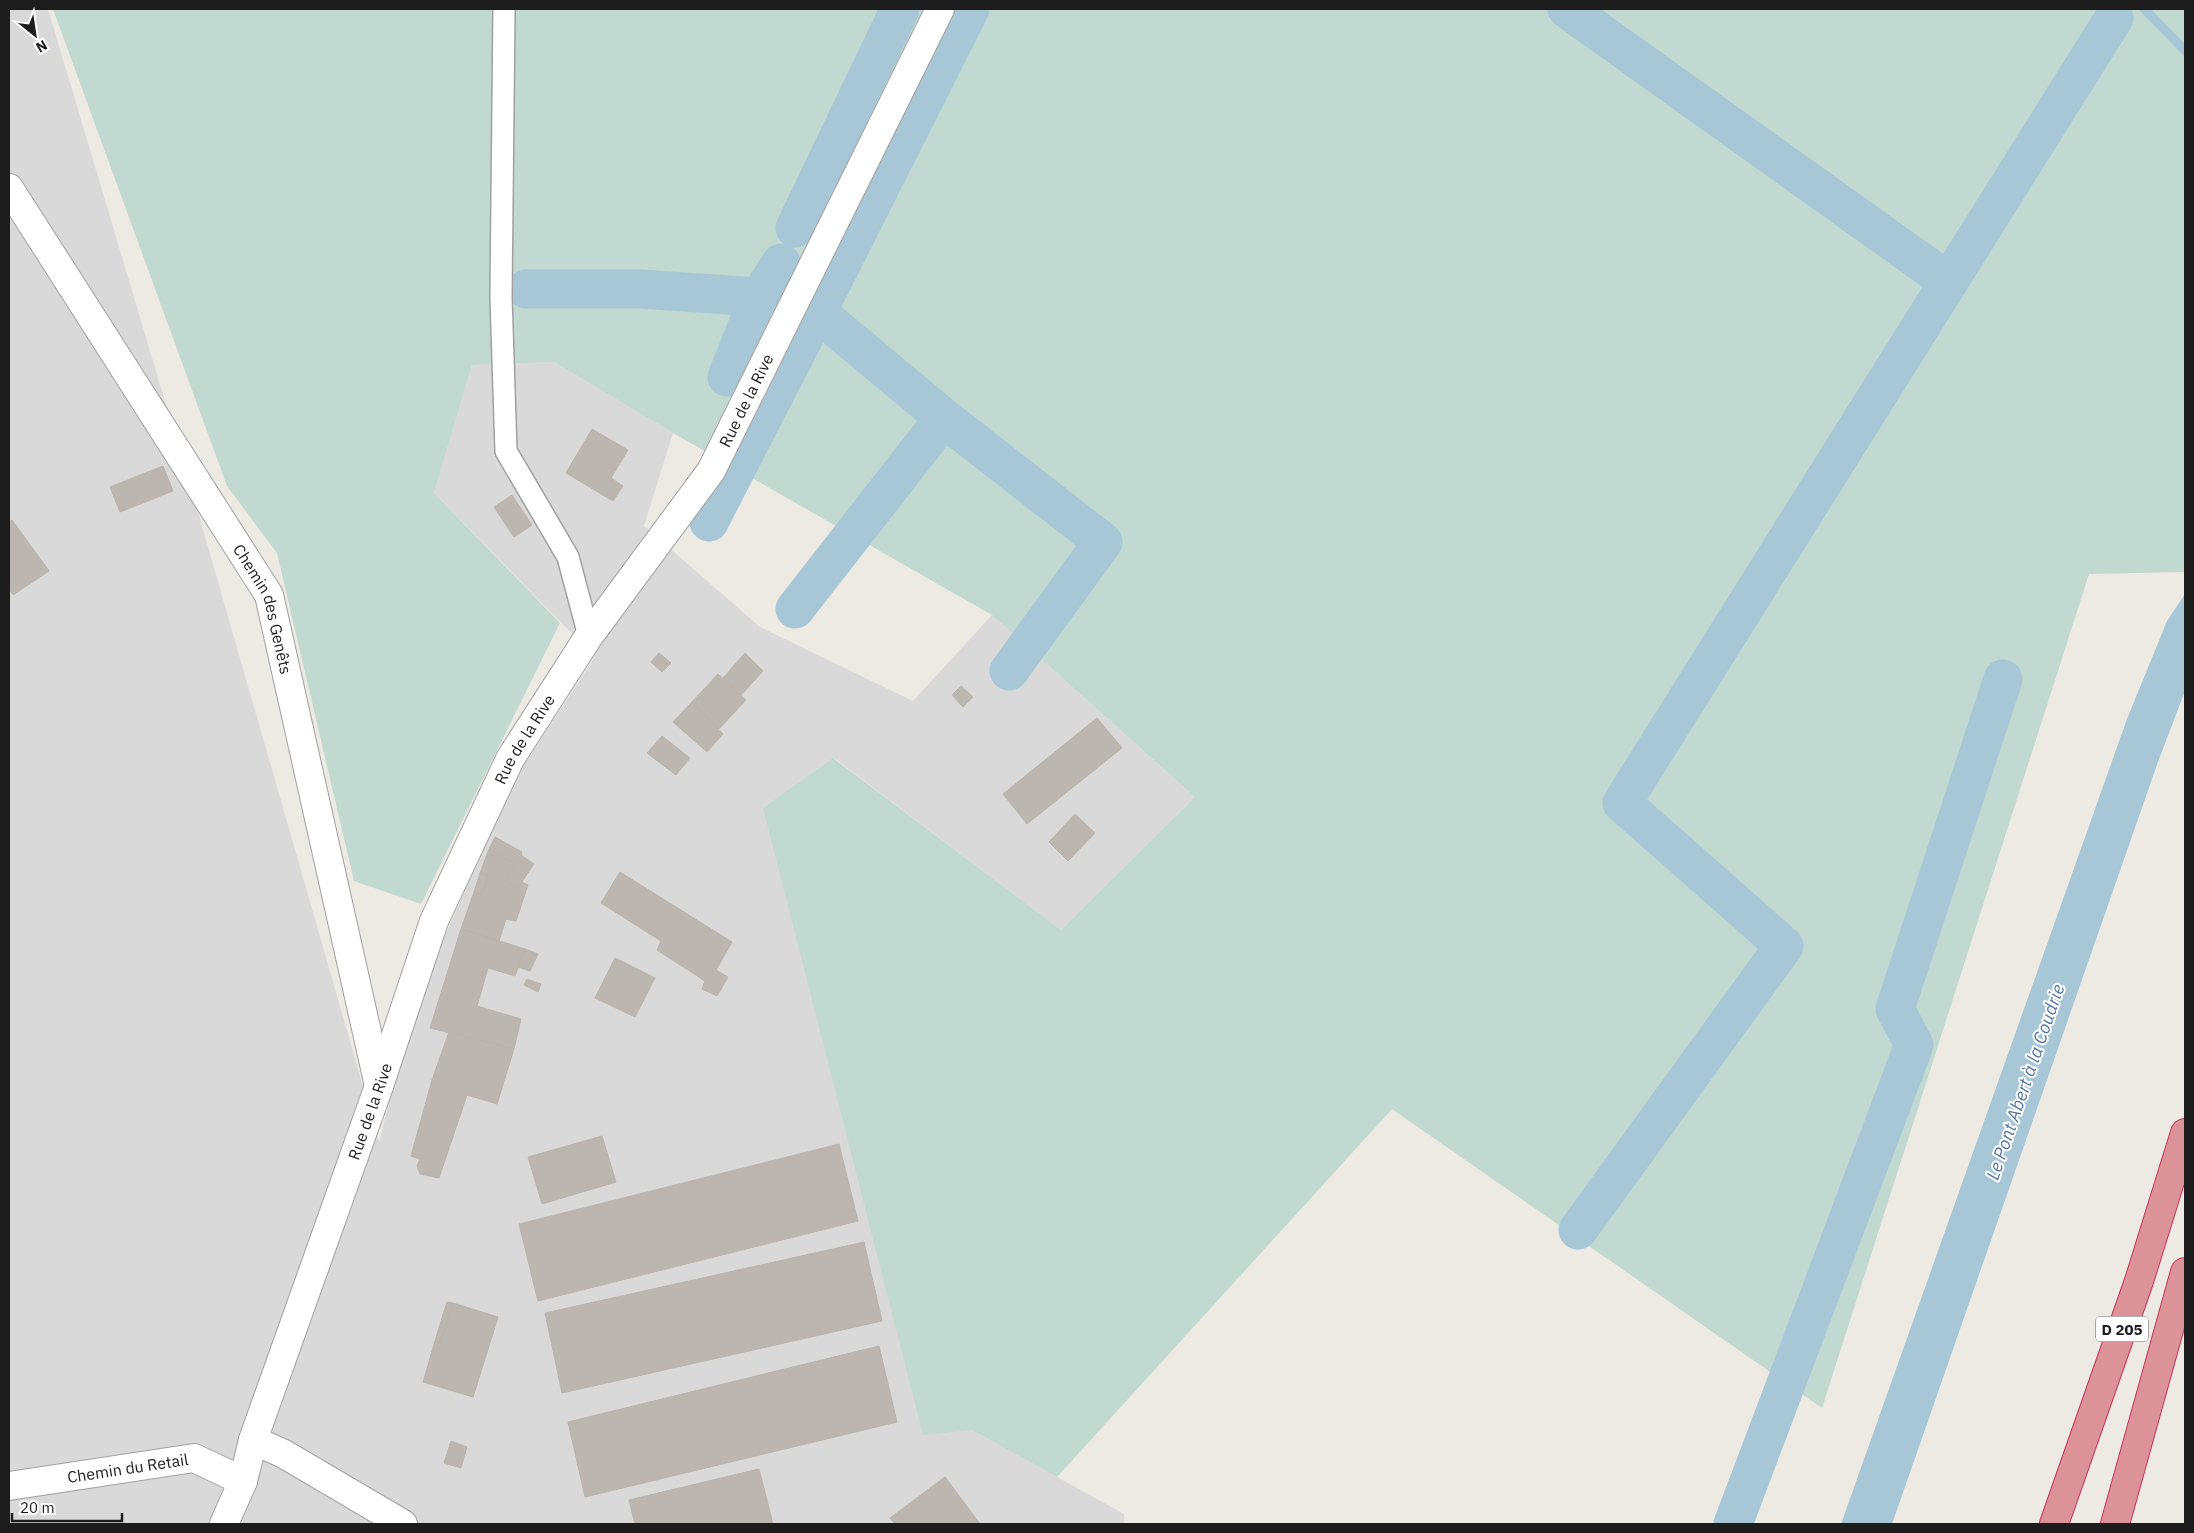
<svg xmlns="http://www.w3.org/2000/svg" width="2194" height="1533" viewBox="0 0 2194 1533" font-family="'IBM Plex Sans',sans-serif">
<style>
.residential{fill:#dad9d9}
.wetland{fill:#c1d9d0}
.water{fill:#a7c7d6}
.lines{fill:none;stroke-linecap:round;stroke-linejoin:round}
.canal{stroke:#a7c7d6;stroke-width:39}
.building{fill:#bcb6b0;stroke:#bcb2a7}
.lane-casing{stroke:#a0a0a0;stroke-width:24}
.street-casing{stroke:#a0a0a0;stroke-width:30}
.highway-casing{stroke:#c5355a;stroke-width:30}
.lane{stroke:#fff;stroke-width:21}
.street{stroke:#fff;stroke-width:28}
.highway{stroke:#dc9299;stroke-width:28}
.labels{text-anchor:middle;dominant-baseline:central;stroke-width:4;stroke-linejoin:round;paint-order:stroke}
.shield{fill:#fff;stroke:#606060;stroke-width:1}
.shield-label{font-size:15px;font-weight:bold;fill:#1c1c1c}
.street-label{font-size:16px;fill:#1c1c1c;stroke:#fff}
.water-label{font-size:18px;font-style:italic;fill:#5373a1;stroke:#fff}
</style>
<rect width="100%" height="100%" fill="#eceae3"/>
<!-- residential -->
<path class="residential" d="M9,9h39l150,503 181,630 35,-136 99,-224 82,-125 -161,-164 38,-128 82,-3 119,71 -29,93 116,101 153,74 79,-86 203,182 -134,133 -227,-172 138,672 152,84v10h-1115z"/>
<!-- wetland -->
<path class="wetland" d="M53,9h2132v563l-96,2 -267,834 -430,-299 -335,368 -85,-47 -49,5 -160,-627 70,-50 228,172 134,-133 -203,-182 -319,-182 -119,-71 -82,3 -38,128 126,130 -139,281 -67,-23 -77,-328 -50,-67z"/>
<!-- water -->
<g class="water">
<path d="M2138,9h13l34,35v13z"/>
<path d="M2185,594v97l-26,68 -267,765h-51l286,-805 40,-98z"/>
</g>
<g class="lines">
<!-- canal -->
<g class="canal">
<path d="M1567,9l382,273"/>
<path d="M795,228l105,-219"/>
<path d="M526,289h114l119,8 -32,80"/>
<path d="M759,297l22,-34"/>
<path d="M817,312l153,-303"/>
<path d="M709,522l108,-210 127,106"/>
<path d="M795,609l149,-191 159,124 -94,129"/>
<path d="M1578,1230l206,-284 -162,-143 492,-785"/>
<path d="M1733,1524l181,-479 -19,-36 108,-330"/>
</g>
</g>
<!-- building -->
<g class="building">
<path d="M592,429l36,21 -17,28 12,8 -10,15 -47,-28z"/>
<path d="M163,466l10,25 -53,21 -10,-25z"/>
<path d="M512,495l20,30 -18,12 -20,-30z"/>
<path d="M12,520l37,51 -36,24 -4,-6v-67z"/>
<path d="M659,653l12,10 -9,9 -11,-10z"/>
<path d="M745,653l18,18 -22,24 -18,-17z"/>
<path d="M718,674l28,26 -14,15 -27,-27z"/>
<path d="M961,686l12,11 -10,10 -11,-12z"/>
<path d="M705,688l27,27 -13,14 -27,-27z"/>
<path d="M692,702l31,32 -16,18 -34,-30z"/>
<path d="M1097,718l25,30 -95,76 -24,-30z"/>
<path d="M662,736l28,22 -14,17 -29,-22z"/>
<path d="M1075,814l20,19 -27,28 -19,-19z"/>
<path d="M495,837l27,15 -1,3 13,9 -17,25 -12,-10 10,-14 -26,-16z"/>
<path d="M489,849l26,16 -10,14 12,10 5,-7 6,3 -12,36 -10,-2 -7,22 -38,-12 13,-37 7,3 7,-20 -8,-2z"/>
<path d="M620,872l112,70 -16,28 12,7 -11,19 -15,-7 3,-8 -48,-31 4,-9 -60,-38z"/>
<path d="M480,873l8,2 -7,20 -7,-3z"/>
<path d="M461,929l64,20 -10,27 -27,-8 -11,38 44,13 -7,30 -84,-21z"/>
<path d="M525,949l13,5 -8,17 -12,-4z"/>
<path d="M615,958l40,20 -20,39 -40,-19z"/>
<path d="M527,979l14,5 -3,8 -14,-7z"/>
<path d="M449,1032l65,17 -17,55 -30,-9 -28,83 -19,-4 -3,-8 3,-7 -9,-3 21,-76z"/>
<path d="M602,1136l14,46 -74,22 -14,-47z"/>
<path d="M839,1144l19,77 -320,80 -19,-77z"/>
<path d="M864,1242l18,79 -320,72 -17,-80z"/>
<path d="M447,1302l6,1 -13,40 -5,-2z"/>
<path d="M453,1303l45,14 -25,80 -50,-15 12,-41 5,2z"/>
<path d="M879,1346l18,76 -312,75 -17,-75z"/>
<path d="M451,1441l16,6 -6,21 -17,-5z"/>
<path d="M759,1469l14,55h-138l-6,-24z"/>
<path d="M945,1477l35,47h-85l-5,-6z"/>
</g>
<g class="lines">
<!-- lane casing -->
<g class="lane-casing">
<path id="lane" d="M504,9l-3,288 5,154 62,106 21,79"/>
</g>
<!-- street casing -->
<g class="street-casing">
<g id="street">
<path id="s1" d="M9,188l260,407 110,491"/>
<path d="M253,1440l31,14 119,70"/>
<path id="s2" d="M9,1486l185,-28 49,23"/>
<path id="s3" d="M224,1524l19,-43 10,-41 126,-354 55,-165 76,-162 79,-123 122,-165 229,-462"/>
</g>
</g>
<!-- highway casing -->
<g class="highway-casing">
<g id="highway">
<path d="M2054,1524l85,-243 46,-148"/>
<path d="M2115,1524l70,-252"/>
</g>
</g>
<!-- lane -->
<use href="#lane" class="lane"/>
<!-- street -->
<use href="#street" class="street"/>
<!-- highway -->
<use href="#highway" class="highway"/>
</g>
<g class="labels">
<!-- shield labels -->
<rect class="shield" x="2096" y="1316.5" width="52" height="25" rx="4"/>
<g class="shield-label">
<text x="2122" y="1329">D 205</text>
</g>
<!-- street labels -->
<g class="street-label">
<text stroke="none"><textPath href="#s3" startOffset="1248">Rue de la Rive</textPath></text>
<text stroke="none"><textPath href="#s1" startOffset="494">Chemin des Genêts</textPath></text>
<text stroke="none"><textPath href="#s3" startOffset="842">Rue de la Rive</textPath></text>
<text stroke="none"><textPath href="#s3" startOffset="438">Rue de la Rive</textPath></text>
<text stroke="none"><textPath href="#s2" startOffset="120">Chemin du Retail</textPath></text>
</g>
<!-- water labels -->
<g class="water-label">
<text transform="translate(2025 1082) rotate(-71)">Le Pont Abert à la Coudrie</text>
</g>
</g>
<!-- border -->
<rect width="2194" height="1533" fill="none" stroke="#1c1c1c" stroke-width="20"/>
<!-- north arrow -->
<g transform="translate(35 35) rotate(150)" stroke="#ffffff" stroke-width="4" paint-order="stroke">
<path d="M0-4L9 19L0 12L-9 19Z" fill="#1c1c1c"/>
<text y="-8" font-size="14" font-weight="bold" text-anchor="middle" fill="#1c1c1c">N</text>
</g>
<!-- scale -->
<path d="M12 1513v8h110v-8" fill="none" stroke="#1c1c1c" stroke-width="2.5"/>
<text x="20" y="1513" font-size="15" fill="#1c1c1c" stroke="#ffffff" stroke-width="4" paint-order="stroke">20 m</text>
</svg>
